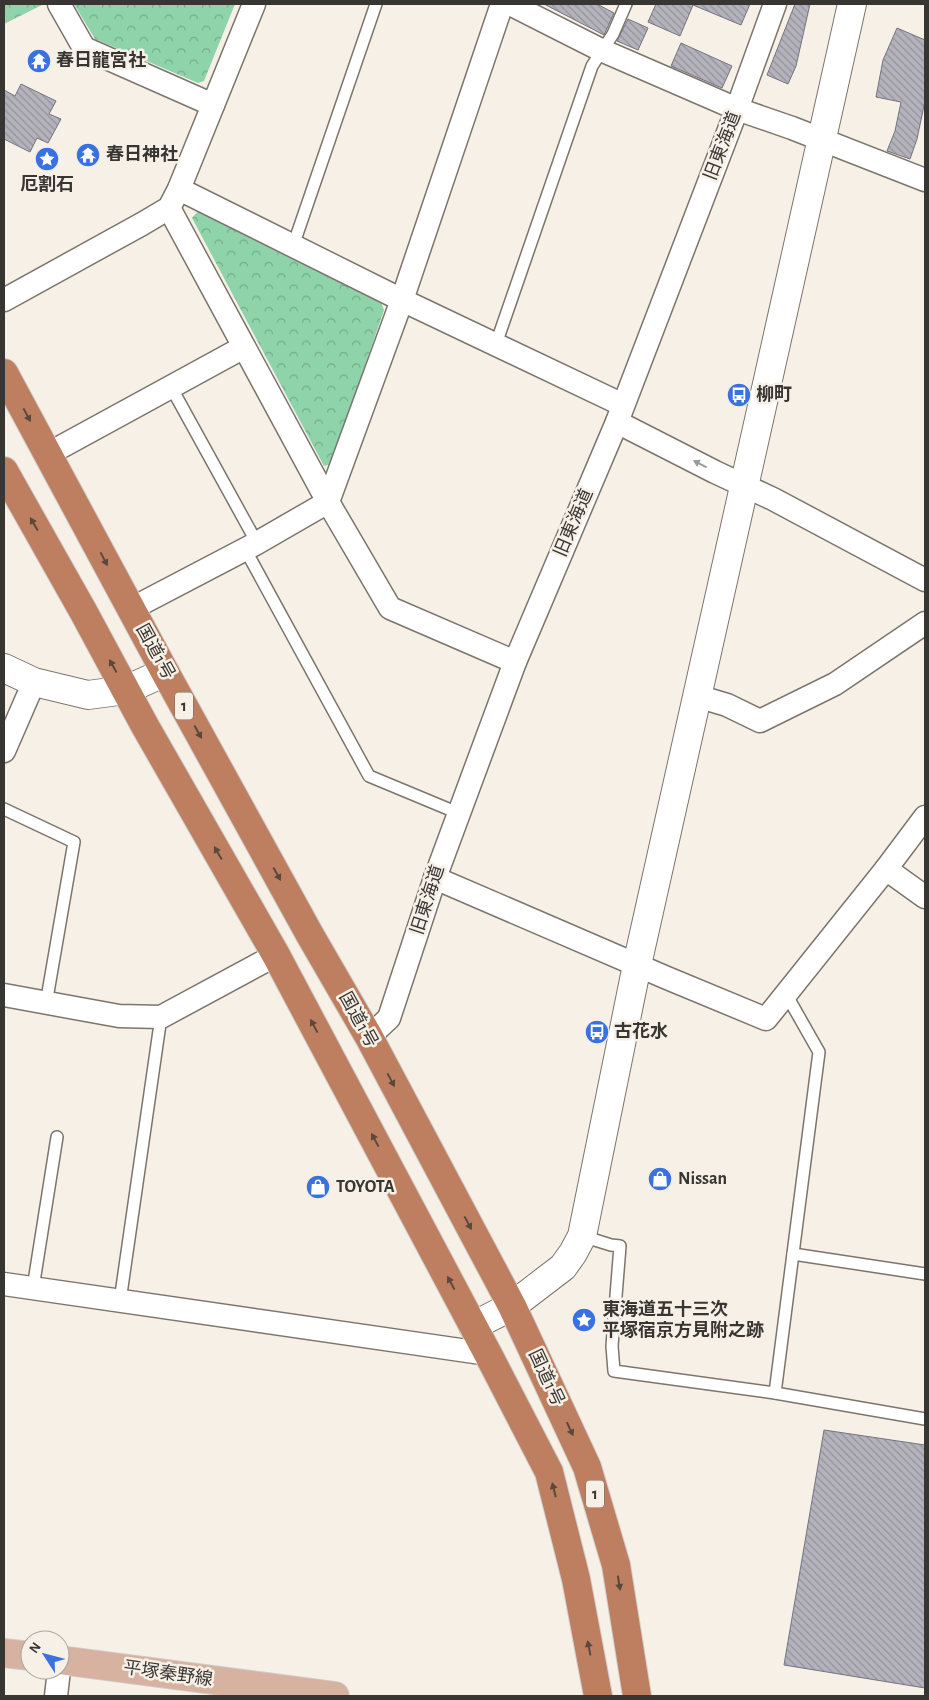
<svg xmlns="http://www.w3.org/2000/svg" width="929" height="1700" viewBox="0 0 929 1700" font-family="'Alegreya Sans','Noto Sans JP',sans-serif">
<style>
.park{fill:url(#park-crowns)}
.building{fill:url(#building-back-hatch);stroke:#74747d}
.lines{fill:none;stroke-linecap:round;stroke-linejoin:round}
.lane-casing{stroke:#7b756d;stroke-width:14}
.street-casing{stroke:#7b756d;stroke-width:25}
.secondary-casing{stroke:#7b756d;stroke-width:30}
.primary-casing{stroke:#cfcfce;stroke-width:30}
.highway-casing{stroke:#cfcfce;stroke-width:30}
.lane{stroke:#fff;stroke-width:11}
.street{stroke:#fff;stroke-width:22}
.secondary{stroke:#fff;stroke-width:28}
.primary{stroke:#d8b2a0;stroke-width:28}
.highway{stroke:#be7f60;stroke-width:28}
.oneway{fill:#5a483e}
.oneway2{fill:#9c9a99}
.labels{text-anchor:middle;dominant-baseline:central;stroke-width:5;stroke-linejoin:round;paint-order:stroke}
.shield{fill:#f6f0e7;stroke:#716e69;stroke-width:1}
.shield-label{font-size:16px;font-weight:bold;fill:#383633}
.poi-label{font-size:18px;font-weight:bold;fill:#383633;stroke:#f6f0e7;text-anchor:start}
.street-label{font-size:18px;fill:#383633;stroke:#f6f0e7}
</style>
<defs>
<pattern id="park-crowns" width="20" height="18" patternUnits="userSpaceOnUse" patternTransform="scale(1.25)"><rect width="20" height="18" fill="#8ed3aa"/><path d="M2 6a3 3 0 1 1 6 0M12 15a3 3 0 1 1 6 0" fill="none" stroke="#75ac8b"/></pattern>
<pattern id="building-back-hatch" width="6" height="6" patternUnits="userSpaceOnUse" patternTransform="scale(1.25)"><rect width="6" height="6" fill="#b4b3bd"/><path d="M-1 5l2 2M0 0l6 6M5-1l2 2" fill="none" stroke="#93929a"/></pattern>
</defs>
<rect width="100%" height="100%" fill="#f6f0e7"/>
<!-- park -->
<g class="park">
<path d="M4,4h37l1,1 -38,19z"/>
<path d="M74,4h161l-31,77 -6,2 -103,-44z"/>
<path d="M199,210l180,87 5,13 -53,154 -7,2 -132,-248z"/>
</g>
<!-- building -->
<g class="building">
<path d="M544,4h53l17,9 -10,22z"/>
<path d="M656,4h94l-9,21 -48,-20 -13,31 -32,-14z"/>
<path d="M795,4h15l-14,62 -8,18 -21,-9z"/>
<path d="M628,19l20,9 -10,22 -21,-9z"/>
<path d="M897,28l28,12v61l-8,38 -7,20 -23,-8 8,-20 6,-29 -25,-5 7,-37z"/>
<path d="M681,43l51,23 -10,22 -51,-22z"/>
<path d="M21,84l35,17 -7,13 12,5 -13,24 -11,-5 -7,14 -26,-13v-49l11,6z"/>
<path d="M824,1430l101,15v243l-141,-23z"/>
</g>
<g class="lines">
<!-- lane casing -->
<g class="lane-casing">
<g id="lane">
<path d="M293,246l83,-242"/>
<path d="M496,344l96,-278 21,-32 13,-30"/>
<path d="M171,387l86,156"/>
<path d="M245,549l124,227 89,37"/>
<path d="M4,809l70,33 -28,162"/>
<path d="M582,1236l29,9 9,1 -8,100 2,25 161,22 150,26"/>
<path d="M793,1254l132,20"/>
<path d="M33,1288l24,-151"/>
<path d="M120,1301l41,-284"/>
<path d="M775,1393l44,-341 -33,-58"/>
</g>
</g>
<!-- street casing -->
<g class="street-casing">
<g id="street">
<path d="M59,4l25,44 129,57"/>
<path d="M510,4l91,46 136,59 55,19 133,52"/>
<path d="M179,189l223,111 221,105"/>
<path d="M169,208l159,294 62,106 125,54"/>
<path d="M4,300l138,-76 27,-16 10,-19 75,-185"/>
<path d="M617,422l98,50 58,27 152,81"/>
<path d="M48,454l196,-107"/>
<path d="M131,609l126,-66 71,-41 74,-202 100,-296"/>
<path d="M697,696l30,9 33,16 75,-37 90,-61"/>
<path d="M4,751l30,-69"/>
<path d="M886,869l39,28"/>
<path d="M435,878l232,100 99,41 120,-150 39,-52"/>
<path d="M4,995l115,21 42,1 115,-62"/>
<path d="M369,1037l20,-19 1,-3 45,-137 80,-216 102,-240 120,-313 38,-105"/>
<path d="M4,1284l484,70"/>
<path d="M56,1696l3,-26"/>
</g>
</g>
<!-- secondary casing -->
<g class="secondary-casing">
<g id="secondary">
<path d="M4,668l30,14 54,13 38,-5 39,-18"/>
<path d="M473,1326l39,-20 51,-39 10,-14 9,-17 55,-271 215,-961"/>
</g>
</g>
<!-- primary casing -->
<g class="primary-casing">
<g id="primary">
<path d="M4,1653l26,3"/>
<path d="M60,1660l275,36"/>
</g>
</g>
<!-- highway casing -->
<g class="highway-casing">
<g id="highway">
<path d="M4,373l161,299 145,263 59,102 143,269 75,161 29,98 21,131"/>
<path d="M4,471l79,140 62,115 131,229 212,399 61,118 27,107 22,117"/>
</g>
</g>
<!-- lane -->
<use href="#lane" class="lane"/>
<!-- street -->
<use href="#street" class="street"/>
<!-- secondary -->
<use href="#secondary" class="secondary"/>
<!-- primary -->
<use href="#primary" class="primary"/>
<!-- highway -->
<use href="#highway" class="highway"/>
</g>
<!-- one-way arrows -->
<defs><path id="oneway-solid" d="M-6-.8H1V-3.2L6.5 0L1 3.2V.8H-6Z" transform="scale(1.25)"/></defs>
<g class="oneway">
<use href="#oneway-solid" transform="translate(27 415) rotate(62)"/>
<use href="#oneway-solid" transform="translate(34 524) rotate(-120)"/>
<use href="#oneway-solid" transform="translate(104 559) rotate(62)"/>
<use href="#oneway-solid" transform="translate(113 666) rotate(-119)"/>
<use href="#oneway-solid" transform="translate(198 732) rotate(61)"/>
<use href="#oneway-solid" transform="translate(218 853) rotate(-120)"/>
<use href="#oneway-solid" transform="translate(277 874) rotate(61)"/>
<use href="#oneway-solid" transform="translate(314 1026) rotate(-118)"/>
<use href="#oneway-solid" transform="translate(391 1080) rotate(62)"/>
<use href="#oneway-solid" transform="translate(375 1140) rotate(-118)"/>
<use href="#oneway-solid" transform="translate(468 1223) rotate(62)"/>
<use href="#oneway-solid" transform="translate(451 1283) rotate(-118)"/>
<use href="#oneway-solid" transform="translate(570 1429) rotate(65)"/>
<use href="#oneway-solid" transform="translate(554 1490) rotate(-104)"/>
<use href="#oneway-solid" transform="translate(619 1583) rotate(81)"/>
<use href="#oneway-solid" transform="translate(589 1648) rotate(-101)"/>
</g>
<use class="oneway2" href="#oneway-solid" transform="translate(700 464) rotate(-153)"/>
<!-- icons -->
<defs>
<g id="temple-disc" transform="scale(1.25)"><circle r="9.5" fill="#3a71e1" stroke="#f6f0e7"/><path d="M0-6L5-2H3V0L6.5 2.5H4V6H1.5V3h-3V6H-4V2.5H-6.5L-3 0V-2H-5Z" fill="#fff"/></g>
<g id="sight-disc" transform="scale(1.25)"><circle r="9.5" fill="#3a71e1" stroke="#f6f0e7"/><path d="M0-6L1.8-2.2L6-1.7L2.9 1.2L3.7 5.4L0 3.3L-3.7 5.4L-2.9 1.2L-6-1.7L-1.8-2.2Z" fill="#fff"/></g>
<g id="bus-disc" transform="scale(1.25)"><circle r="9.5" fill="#3a71e1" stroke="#f6f0e7"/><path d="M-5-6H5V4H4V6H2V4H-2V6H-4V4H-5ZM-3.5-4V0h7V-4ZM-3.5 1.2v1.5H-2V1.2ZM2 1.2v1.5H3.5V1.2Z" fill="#fff"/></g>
<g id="shop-disc" transform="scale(1.25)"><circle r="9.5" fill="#3a71e1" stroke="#f6f0e7"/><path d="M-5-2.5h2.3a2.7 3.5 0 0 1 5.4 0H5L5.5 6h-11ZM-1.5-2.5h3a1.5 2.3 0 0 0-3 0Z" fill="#fff"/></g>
</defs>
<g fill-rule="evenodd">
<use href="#temple-disc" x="39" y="61"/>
<use href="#temple-disc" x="88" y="155"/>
<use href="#sight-disc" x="47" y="159"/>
<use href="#bus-disc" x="739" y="395"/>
<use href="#bus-disc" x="597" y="1032"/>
<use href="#shop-disc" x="660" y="1179"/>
<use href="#shop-disc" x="318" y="1187"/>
<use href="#sight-disc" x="584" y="1320"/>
</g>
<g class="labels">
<!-- shield labels -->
<g class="shield">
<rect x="175" y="692.5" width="18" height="27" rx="4"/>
<rect x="586" y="1480.5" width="18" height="27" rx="4"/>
</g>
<g class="shield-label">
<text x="184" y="706">1</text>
<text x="595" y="1494">1</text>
</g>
<!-- poi labels -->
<g class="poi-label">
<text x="56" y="61">春日龍宮社</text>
<text x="106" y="155">春日神社</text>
<text x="47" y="185" text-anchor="middle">厄割石</text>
<text x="756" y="395">柳町</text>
<text x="614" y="1032">古花水</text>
<text x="678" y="1179">Nissan</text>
<text x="336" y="1187">TOYOTA</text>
<text x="602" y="1310">東海道五十三次<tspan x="602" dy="21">平塚宿京方見附之跡</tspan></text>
</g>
<!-- street labels -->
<g class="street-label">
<text transform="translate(723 146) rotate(-69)">旧東海道</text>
<text transform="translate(574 523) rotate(-67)">旧東海道</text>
<text transform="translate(155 652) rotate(61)">国道1号</text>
<text transform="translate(428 900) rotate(-72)">旧東海道</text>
<text transform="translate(358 1020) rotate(61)">国道1号</text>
<text transform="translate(546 1378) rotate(65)">国道1号</text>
<text transform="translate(168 1674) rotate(8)">平塚秦野線</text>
</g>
</g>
<!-- border -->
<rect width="929" height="1700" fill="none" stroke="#383633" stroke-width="10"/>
<!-- north arrow -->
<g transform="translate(45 1655) rotate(306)"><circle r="24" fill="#f6f0e7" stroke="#aaa69f"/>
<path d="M0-4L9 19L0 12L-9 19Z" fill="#3a71e1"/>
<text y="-8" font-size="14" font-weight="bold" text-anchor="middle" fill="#383633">N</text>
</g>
</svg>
